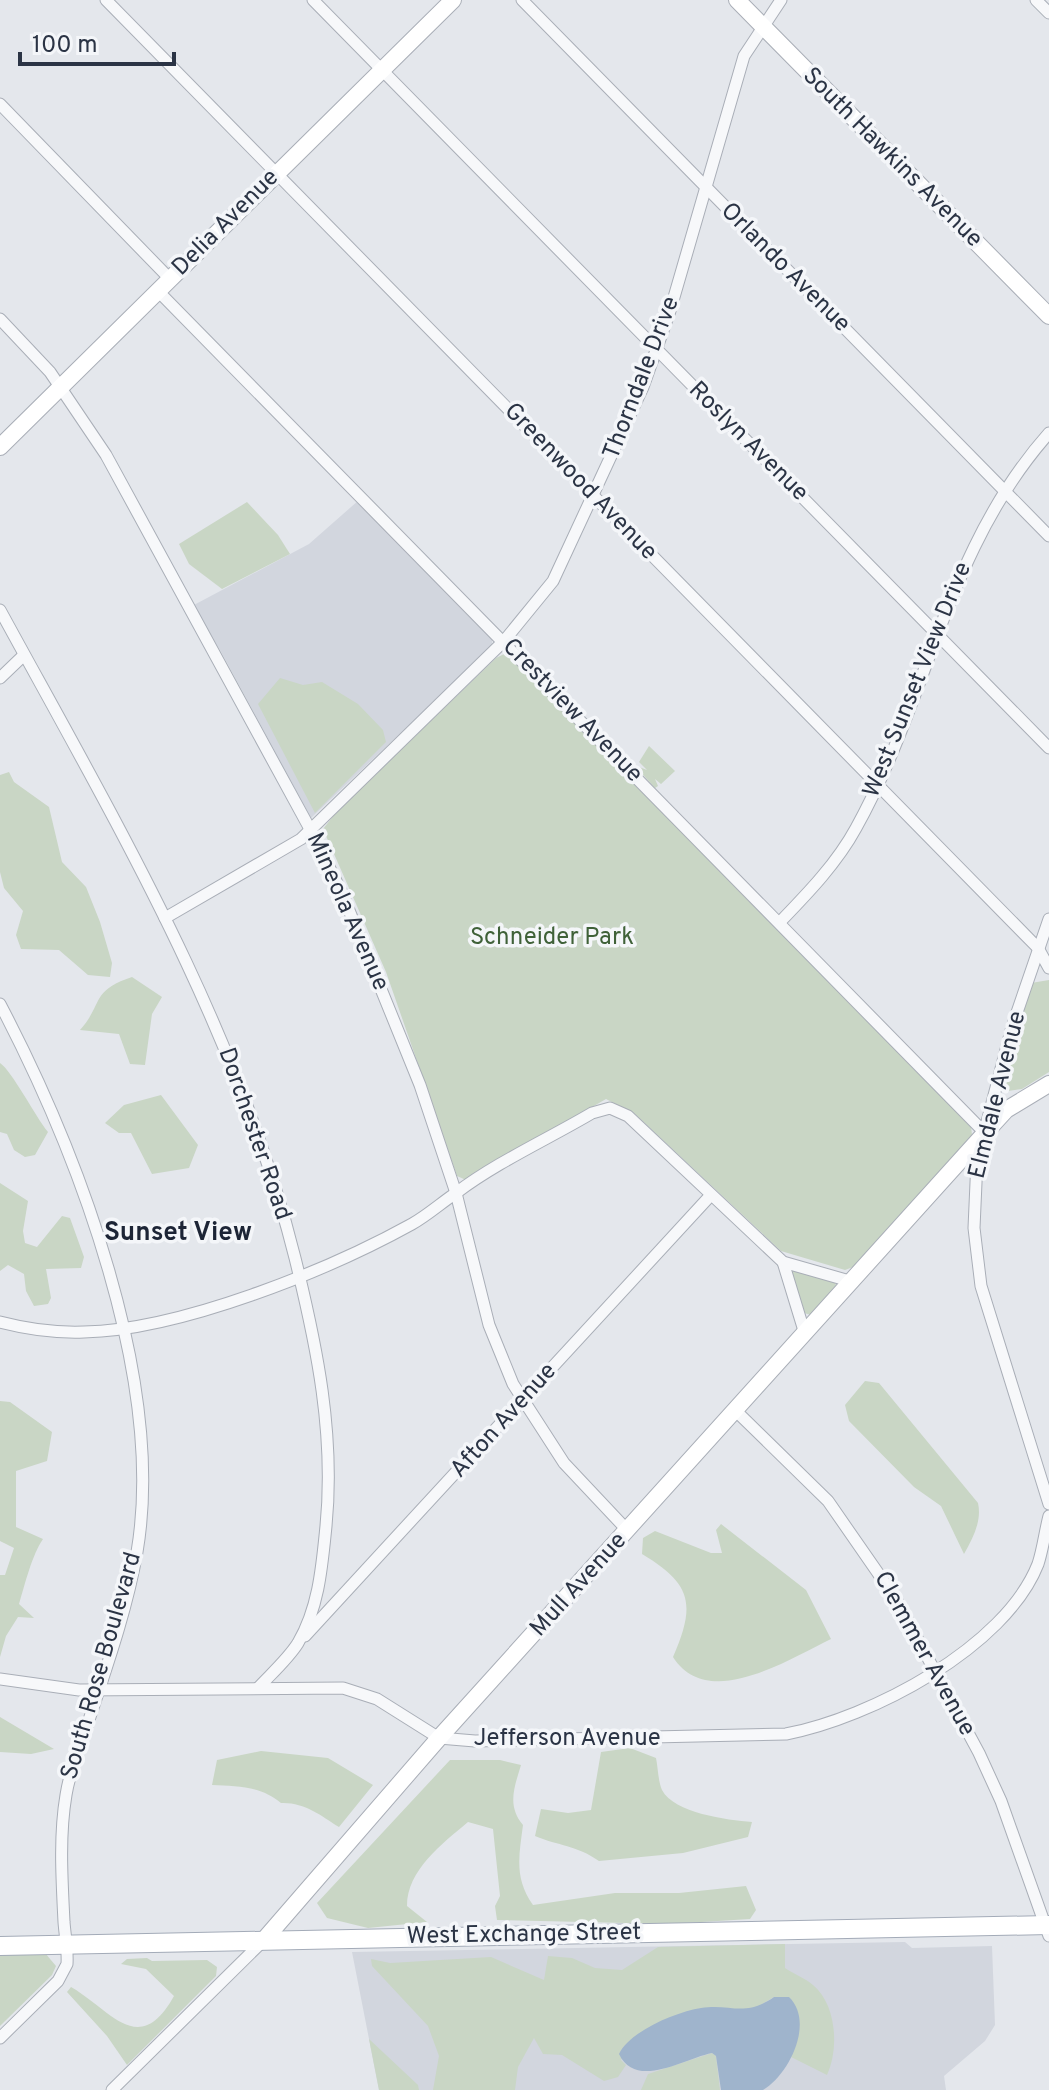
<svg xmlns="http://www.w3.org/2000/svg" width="1049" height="2090" viewBox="0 0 1049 2090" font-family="Overpass,sans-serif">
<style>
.built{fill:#d2d6de}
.green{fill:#c9d6c5}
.water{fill:#9fb4cc}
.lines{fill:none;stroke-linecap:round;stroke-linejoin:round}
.street-casing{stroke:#a9aeb7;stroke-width:13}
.secondary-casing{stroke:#a9aeb7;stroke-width:18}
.primary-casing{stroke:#a3abb8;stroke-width:20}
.street{stroke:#f7f8fa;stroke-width:11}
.secondary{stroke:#fff;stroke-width:16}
.primary{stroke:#fff;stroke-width:18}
.labels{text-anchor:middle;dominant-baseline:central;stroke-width:7;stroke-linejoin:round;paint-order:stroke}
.street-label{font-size:24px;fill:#2b3445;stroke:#f4f6f9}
.park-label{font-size:24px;fill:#3f6138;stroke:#f4f6f9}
.neighbourhood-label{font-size:26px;font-weight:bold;fill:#1d2536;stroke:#f4f6f9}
</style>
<rect width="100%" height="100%" fill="#e4e7ec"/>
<!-- built -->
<g class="built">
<path d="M359,500l133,139v7l-181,172 -91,-168 -28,-44 117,-62z"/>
<path d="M905,1942l7,6 80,-2 3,79 -10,16 -41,35 2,14h-567l-27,-138z"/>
</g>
<!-- green -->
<g class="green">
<path d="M247,502l31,33 12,19 -68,35 -33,-25 -10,-20z"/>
<path d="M506,653l465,473 1,9 -119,132 -8,3 -64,-19 -146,-137 -29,-15 -140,81 -9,-4 -71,-204 -63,-143 15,-19 158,-152z"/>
<path d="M280,678l23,7 19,-3 36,22 25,26 3,12 -71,71 -57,-109z"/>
<path d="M649,746l26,25 -14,13 -6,-5 3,7 -3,2 -21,-23 13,5 -8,-8z"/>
<path d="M9,772l5,10 35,25 13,55 24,25 14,35 12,41 -2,14 -22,-2 -29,-25 -38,-1 -5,-14 7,-24 -19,-23 -4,-16v-97z"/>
<path d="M132,977l30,20 -10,17 -7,51 -15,-1 -11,-30 -39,-4c24,-27 10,-39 52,-53z"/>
<path d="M1049,980v92l-27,17 -14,2 -5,-10 28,-98z"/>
<path d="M0,1063c12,8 35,53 48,69l-13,23 -10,2 -11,-7 -7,-16 -7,-2z"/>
<path d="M161,1095l37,50 -9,23 -37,6 -21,-41h-12l-14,-10 19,-18z"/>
<path d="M0,1183l28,18 -5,30 2,12 12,4 25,-31 8,2 14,39 -3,11 -35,1 5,29 -3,6 -14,2 -8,-15 -2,-17 -16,-9 -8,6z"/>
<path d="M794,1270l40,10 2,5 -25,30 -7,-2 -14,-42z"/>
<path d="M865,1381l14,2 99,120c4,18 -5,35 -14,51l-23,-48 -27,-19 -65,-66 -4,-16z"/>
<path d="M0,1401l10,1 42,30 -5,29 -31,10v56l27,12c-11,16 -18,45 -24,65l15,14 -16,-1 -12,19 -6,21v-82h5l9,-27 -14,-7z"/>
<path d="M721,1524l85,66 25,49c-42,20 -123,73 -158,18 23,-53 19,-73 -31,-103l1,-16 12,-7 56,22h11l-6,-23z"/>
<path d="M0,1717l54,32 -23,5 -31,-2z"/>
<path d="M630,1748l26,10c2,9 2,23 6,32 12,23 65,30 90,32l-4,15 -65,16 -84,8c-23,-16 -40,-15 -64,-25l6,-27 27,4 23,-3 10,-58z"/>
<path d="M261,1751l67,7 45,27 -34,42c-19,-12 -35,-25 -58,-24 -20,-17 -44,-17 -69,-18l5,-25z"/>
<path d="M450,1760h50l21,5c-7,23 -14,41 2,60 -4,31 -9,53 10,80l82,-12h64l67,-7 10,24 -6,9 -81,5 -172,-4 -2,-14 5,-10 -7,-67 -25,-7c-26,22 -61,48 -61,84l20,16 -59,6 -41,-10 -10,-15z"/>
<path d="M785,1944v24c9,6 20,10 28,17 24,20 26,64 14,90l-36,-18 3,-9 -20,-51 -22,13 -51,-2 -19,6 -45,22 -16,24 5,5 -8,12 -14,4 -42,-26 -19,-1 -9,-16 -16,29 -3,23h-82l6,-34 -11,-30 -56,-60 -1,-7 19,4 101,-6 53,23 4,-24 24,2 23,10 27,2 36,-23z"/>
<path d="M45,1953l11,13 -4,9 -52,51v-72z"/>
<path d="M147,1958l5,3 55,-1 10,7 -1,9 -89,89 -20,-29 -40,-44 4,-5c40,23 68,72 103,9l-28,-27 -25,-5 6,-5z"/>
<path d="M369,2039l49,46 1,5h-40z"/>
<path d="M712,2053l4,3 4,34h-79l7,-16z"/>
</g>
<!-- water -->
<path class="water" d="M774,1997h15c26,25 0,78 -26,93h-42l-5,-34 -4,-3c-29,6 -76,37 -93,1 11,-23 57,-42 82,-46 30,-5 43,10 73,-11z"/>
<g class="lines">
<!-- street casing -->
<g class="street-casing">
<g id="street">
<path d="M106,0l932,948 11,20"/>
<path d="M313,0l736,748"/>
<path d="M522,0l527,536"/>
<path d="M1036,0l13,13"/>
<path d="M0,104l170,175"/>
<path d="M158,291l827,842"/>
<path d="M0,319l50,53 56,83 204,374 32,64 78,192 36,108 33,132 24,59 51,79 64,68"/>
<path d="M0,610c114,209 237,416 295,648 22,89 40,176 31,268 -4,40 -7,81 -28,117 -10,16 -27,31 -40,45"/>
<path d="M0,678l24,-23"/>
<path d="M165,918l136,-79 203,-198 49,-60 90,-194 27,-76 74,-255 37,-56"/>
<path d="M1049,919l-37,108 -35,133 -3,68 7,58 68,218"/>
<path d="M780,922c28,-29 57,-59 76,-94 74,-133 89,-278 193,-395"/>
<path d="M0,1004c78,149 166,378 137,548 -10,57 -30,114 -48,168 -9,25 -19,50 -23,75 -7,41 -4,86 -2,127 1,14 4,28 3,42l-9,17 -58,57"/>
<path d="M783,1262l22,72"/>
<path d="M0,1322c27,7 57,11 84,10 96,-2 243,-61 328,-108 16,-9 29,-21 44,-31 41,-31 92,-54 136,-80l18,-5 18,8 155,146 70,20"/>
<path d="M736,1411l92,90 68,98 83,154 22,48 48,135"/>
<path d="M305,1636l405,-440"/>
<path d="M0,1679l79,11 264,-2 34,11 62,39 36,3 311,-7c84,-16 219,-86 252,-170 5,-15 7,-33 11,-48"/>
<path d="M112,2090l150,-148"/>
</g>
</g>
<!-- secondary casing -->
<g class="secondary-casing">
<g id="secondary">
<path d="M737,0l312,316"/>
<path d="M0,447l453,-447"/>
<path d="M263,1941l176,-203 546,-605 21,-23 43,-26"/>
</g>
</g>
<!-- primary casing -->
<g class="primary-casing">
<path id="primary" d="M0,1946l1049,-21"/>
</g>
<!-- street -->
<use href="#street" class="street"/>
<!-- secondary -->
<use href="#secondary" class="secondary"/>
<!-- primary -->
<use href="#primary" class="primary"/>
</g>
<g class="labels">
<!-- street labels -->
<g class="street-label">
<text transform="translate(892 158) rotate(45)">South Hawkins Avenue</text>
<text transform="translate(226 223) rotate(-45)">Delia Avenue</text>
<text transform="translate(785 268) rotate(45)">Orlando Avenue</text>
<text transform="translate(642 378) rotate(-69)">Thorndale Drive</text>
<text transform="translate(748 442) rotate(45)">Roslyn Avenue</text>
<text transform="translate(580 482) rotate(46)">Greenwood Avenue</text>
<text transform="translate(918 680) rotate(-68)">West Sunset View Drive</text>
<text transform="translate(572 711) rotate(46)">Crestview Avenue</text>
<text transform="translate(347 912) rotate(66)">Mineola Avenue</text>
<text transform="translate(998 1095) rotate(-76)">Elmdale Avenue</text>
<text transform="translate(254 1134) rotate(71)">Dorchester Road</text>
<text transform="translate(504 1421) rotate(-48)">Afton Avenue</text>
<text transform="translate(579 1585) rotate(-48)">Mull Avenue</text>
<text transform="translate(924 1654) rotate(61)">Clemmer Avenue</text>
<text transform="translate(102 1666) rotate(-74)">South Rose Boulevard</text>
<text x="567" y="1739">Jefferson Avenue</text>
<text transform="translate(524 1935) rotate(-1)">West Exchange Street</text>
</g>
<!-- park labels -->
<g class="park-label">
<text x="552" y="938">Schneider Park</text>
</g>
<!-- neighbourhood labels -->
<g class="neighbourhood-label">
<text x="178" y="1233">Sunset View</text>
</g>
</g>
<!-- scale -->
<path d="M20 52v12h154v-12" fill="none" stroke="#2b3445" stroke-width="4"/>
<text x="32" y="52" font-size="24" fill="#2b3445" stroke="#f4f6f9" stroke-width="6" paint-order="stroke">100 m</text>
</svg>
